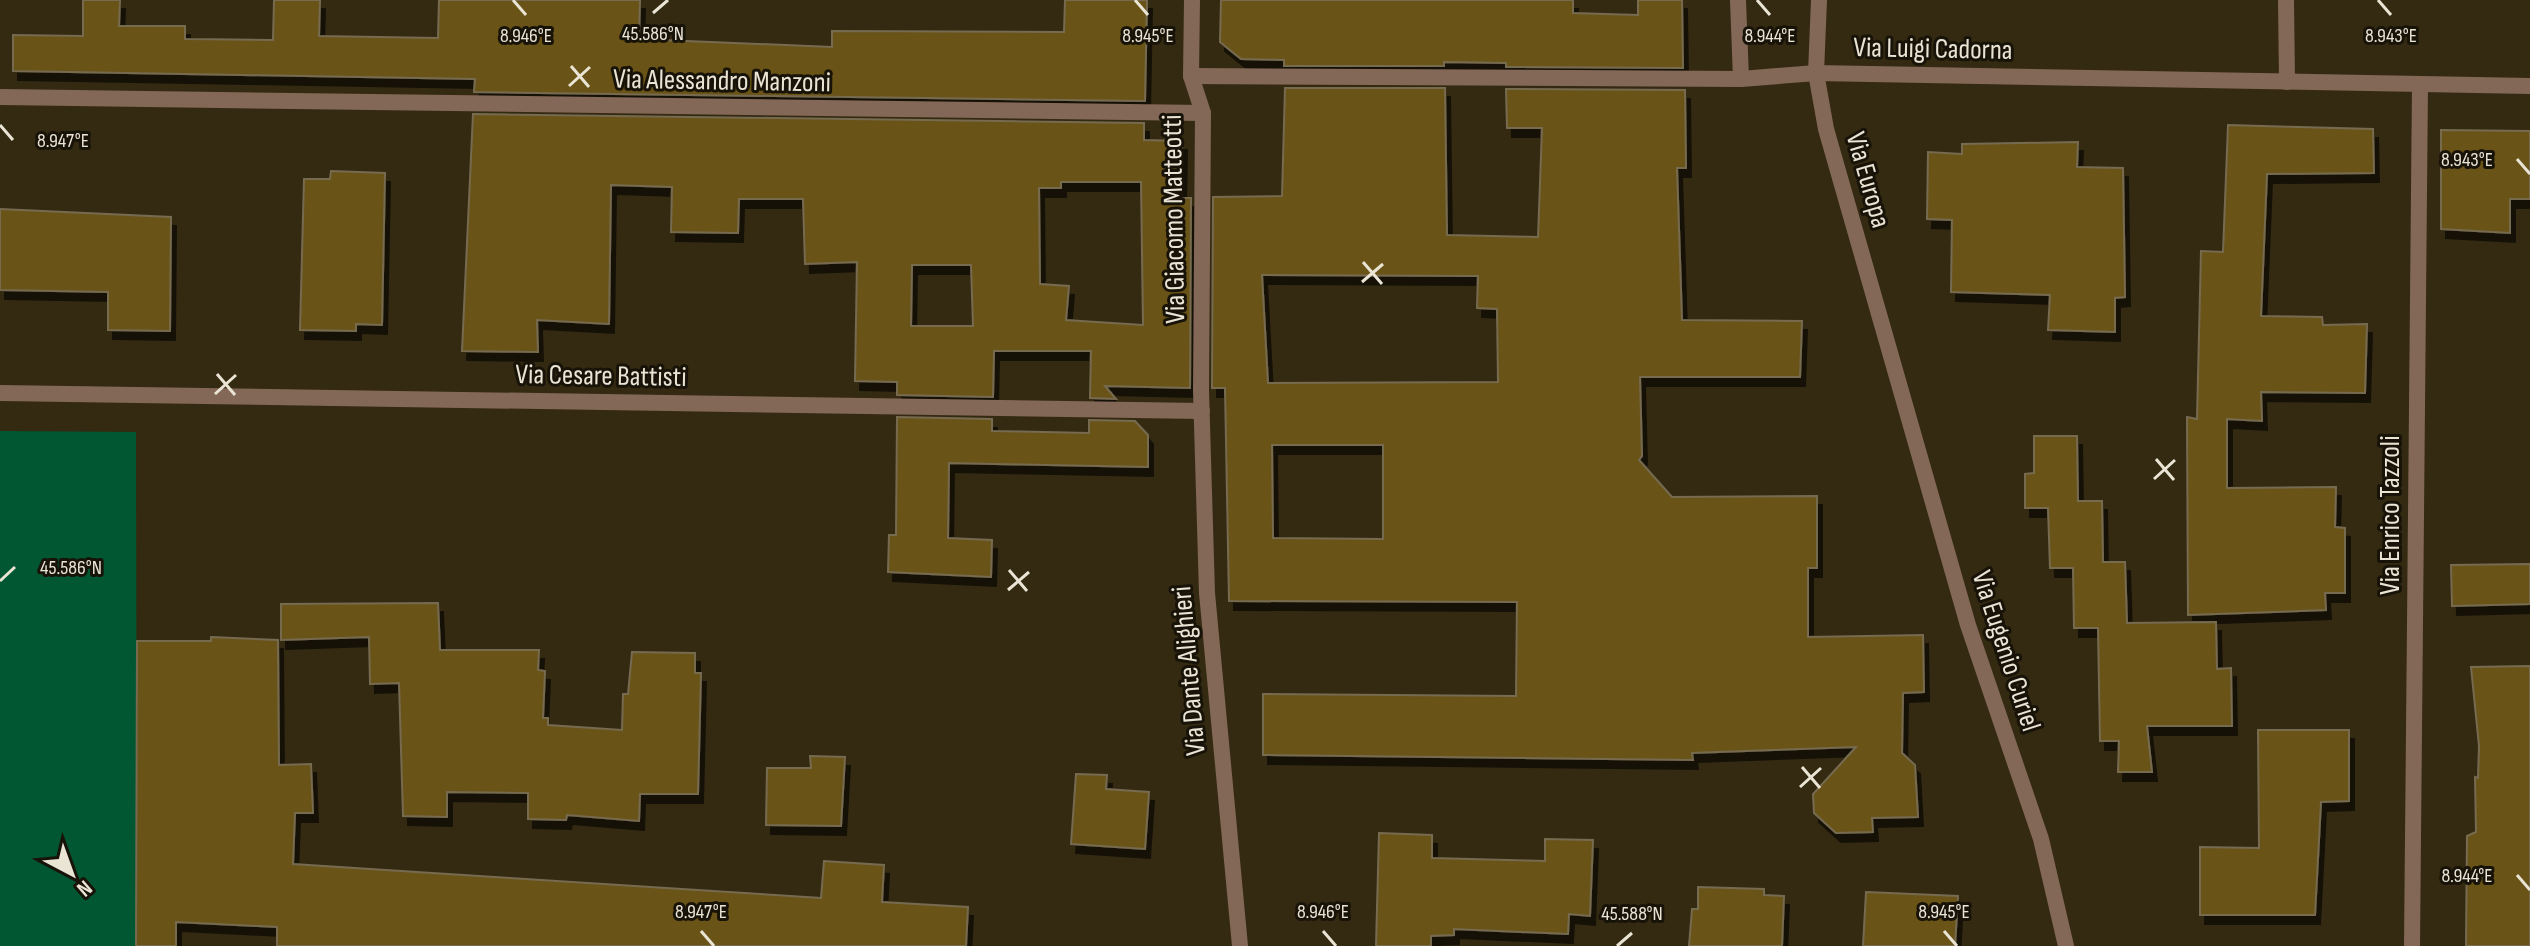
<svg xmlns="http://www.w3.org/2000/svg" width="2530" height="946" viewBox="0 0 2530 946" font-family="'Sofia Sans Condensed',sans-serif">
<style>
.green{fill:#005732}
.building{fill:#695319;stroke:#766a50;stroke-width:2;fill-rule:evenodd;filter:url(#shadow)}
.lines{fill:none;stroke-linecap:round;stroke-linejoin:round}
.lane{stroke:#846857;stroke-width:16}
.street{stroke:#846857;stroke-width:16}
.ticks{fill:none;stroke:#eae4d5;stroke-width:3}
.labels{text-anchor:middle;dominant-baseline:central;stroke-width:6;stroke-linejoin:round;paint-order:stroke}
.street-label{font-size:28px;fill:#eae4d5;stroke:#181309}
.ticks-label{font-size:20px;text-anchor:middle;fill:#eae4d5;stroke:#181309;stroke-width:6;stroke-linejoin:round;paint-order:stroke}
</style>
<defs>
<filter id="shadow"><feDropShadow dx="5" dy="9" stdDeviation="0" flood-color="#0009"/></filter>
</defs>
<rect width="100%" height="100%" fill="#342a11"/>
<!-- green -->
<path class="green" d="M0,431l136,1 1,514h-137z"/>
<!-- building -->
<g class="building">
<path d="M83,0h37l-1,26h66v13l88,1 1,-40h46l-1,36 119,2 1,-38h201l-1,39 193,8v-16l232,1 1,-32h82l-2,101 -671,-9 1,-13 -462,-8v-36l70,1z"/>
<path d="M1221,0h352v13l65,2v-15h44l1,68 -177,-1v-4l-62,-1v4h-160v-6l-43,-1 -21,-17z"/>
<path d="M1285,88h160l2,147 91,2 4,-109h-35l-1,-39 179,1 1,78h-9l5,152 120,1 -2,56h-160l2,79 -3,4 33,37 145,-1v72h-9v69l115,-2 1,57 -21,1 -1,60 13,12 3,52 -46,1 1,14 -37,1 -22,-20 -1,-19 43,-47 -164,6 1,7 -430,-5v-61l253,2 1,-94 -288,-1 -4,-213h-13l1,-191 69,-1zM1262,275l216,1 -1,32 20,1 1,73 -230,1zM1272,445h111v94l-110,-1z"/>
<path d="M473,114l671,9v17l38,1 -1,57h10l-1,190 -85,-2 11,13 -26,-1 1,-47h-97l-1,46 -96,-2v-13l-42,-1 2,-119 -52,2 -2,-65h-64l-1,34 -67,-1 1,-45 -61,-2 -2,139 -72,-4 1,32 -76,-1zM1061,182h80l2,143 -77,-5 3,-34 -29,-2 -1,-96h22zM912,265h59l2,61h-62z"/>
<path d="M2228,125l145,4 1,44 -107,1 -6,142 61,1 1,8 44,-1 -2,69 -104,-1 1,29 -35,-2v69l109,-1 -1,40 10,1v65h-20l1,17 -138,5 -1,-198 10,2 4,-168 22,1z"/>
<path d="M2441,130l89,1v68h-20v34l-69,-4z"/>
<path d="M2078,142l-1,25 46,1 2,129 -10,1v34l-67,-2 2,-35 -99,-3 1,-72 -25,-1 1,-67 34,2v-10z"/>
<path d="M331,171l54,2 -3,152 -26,-1v7l-56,-1 4,-151h26z"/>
<path d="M0,209l171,8 -1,114 -62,-1v-38l-108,-2z"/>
<path d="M897,417l95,2v12l97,2v-13l46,1 13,14v32l-199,-4 -1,75 44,2 -1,37 -103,-5 1,-37h7z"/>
<path d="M2034,436h43l1,65h24l1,61h22l2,61 89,-1 1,47 14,-1 1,58h-85l5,46h-34l1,-31h-19l-2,-113h-24l-1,-60h-23l-2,-60h-23v-34l9,-1z"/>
<path d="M2530,564v40l-78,2 -1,-41z"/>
<path d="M438,603l2,47h99l-1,20 7,1 -2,47h5v7l74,5 1,-36h5l4,-42 63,1v20h6l-3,121h-58l-1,27 -72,-6 -1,5 -38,-1v-26l-81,-1v25l-44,-1 -4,-133 -29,1 -1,-47 -88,3v-36z"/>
<path d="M211,637l67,3 1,125 32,-1 2,49h-18l-2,51 528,34 3,-37 60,4 -2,37 86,5 -2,39h-689v-19l-101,-5v24h-40l1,-305h74z"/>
<path d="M2530,666v280h-64l1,-110 9,-4 -1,-55 3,1 1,-32 -8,-79z"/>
<path d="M2258,730h91v71l-28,1 -6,113h-115v-68l59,1z"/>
<path d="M810,756l35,1 -4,69 -75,-1 1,-57h44z"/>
<path d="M1076,774l31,1 -1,14 43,3 -4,57 -74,-5z"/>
<path d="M1379,833l53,2v23l113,3v-22l48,1 -3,76 -21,-2 -1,20 -114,-5v6l-23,1v10h-55z"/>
<path d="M1698,887l66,2v6l20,1 -2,50h-93l3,-37h6z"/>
<path d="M1866,892l92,4 -3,50h-92z"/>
</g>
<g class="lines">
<!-- lane -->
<path class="lane" d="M1738,0l3,79"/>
<!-- street -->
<g class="street">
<path d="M1192,0l-1,76 12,37 -2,278 6,202 33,353"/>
<path d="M1819,0l-3,73 10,56 142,496 73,214 25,107"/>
<path d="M2286,0l1,82"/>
<path d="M1191,76l550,3 75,-6 714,13"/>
<path d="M0,97l1203,16"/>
<path d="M0,393l1202,18"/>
<path d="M2412,946l8,-862"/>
</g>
</g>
<!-- ticks -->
<path class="ticks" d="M513,0l13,15M1135,0l13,15M1757,0l13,15M2378,0l13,15M653,13l15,-13M571,66l18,21M569,86l21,-19M0,125l13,15M2517,159l13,15M1363,262l19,22M1362,282l21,-18M217,374l18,21M215,394l21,-19M2156,459l18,21M2154,479l21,-19M1009,570l18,21M0,581l15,-14M1008,590l21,-18M1802,767l18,21M1800,787l21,-19M2517,875l13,15M701,931l13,15M1323,931l13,15M1944,931l13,15M1617,946l15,-13"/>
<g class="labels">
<!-- street labels -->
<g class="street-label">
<text transform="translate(1933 49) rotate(1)">Via Luigi Cadorna</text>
<text transform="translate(722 81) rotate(1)">Via Alessandro Manzoni</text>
<text transform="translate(1868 180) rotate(74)">Via Europa</text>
<text transform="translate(1174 219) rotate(-91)">Via Giacomo Matteotti</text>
<text transform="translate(601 376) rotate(1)">Via Cesare Battisti</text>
<text transform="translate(2390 515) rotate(-90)">Via Enrico Tazzoli</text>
<text transform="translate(2006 651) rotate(72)">Via Eugenio Curiel</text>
<text transform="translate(1189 671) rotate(-95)">Via Dante Alighieri</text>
</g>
</g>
<g class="ticks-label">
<text x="653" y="40">45.586°N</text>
<text x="2391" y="42">8.943°E</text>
<text x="1148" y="42">8.945°E</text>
<text x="1770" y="42">8.944°E</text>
<text x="526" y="42">8.946°E</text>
<text x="63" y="147">8.947°E</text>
<text x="2467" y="166">8.943°E</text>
<text x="71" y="574">45.586°N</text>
<text x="2467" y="882">8.944°E</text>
<text x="701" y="918">8.947°E</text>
<text x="1323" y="918">8.946°E</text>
<text x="1944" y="918">8.945°E</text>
<text x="1632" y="920">45.588°N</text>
</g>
<!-- north arrow -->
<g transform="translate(72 874) rotate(139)" stroke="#181309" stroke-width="6" paint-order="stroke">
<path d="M0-6L14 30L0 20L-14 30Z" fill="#eae4d5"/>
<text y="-12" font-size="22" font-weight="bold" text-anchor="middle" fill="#eae4d5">N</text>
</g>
</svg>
